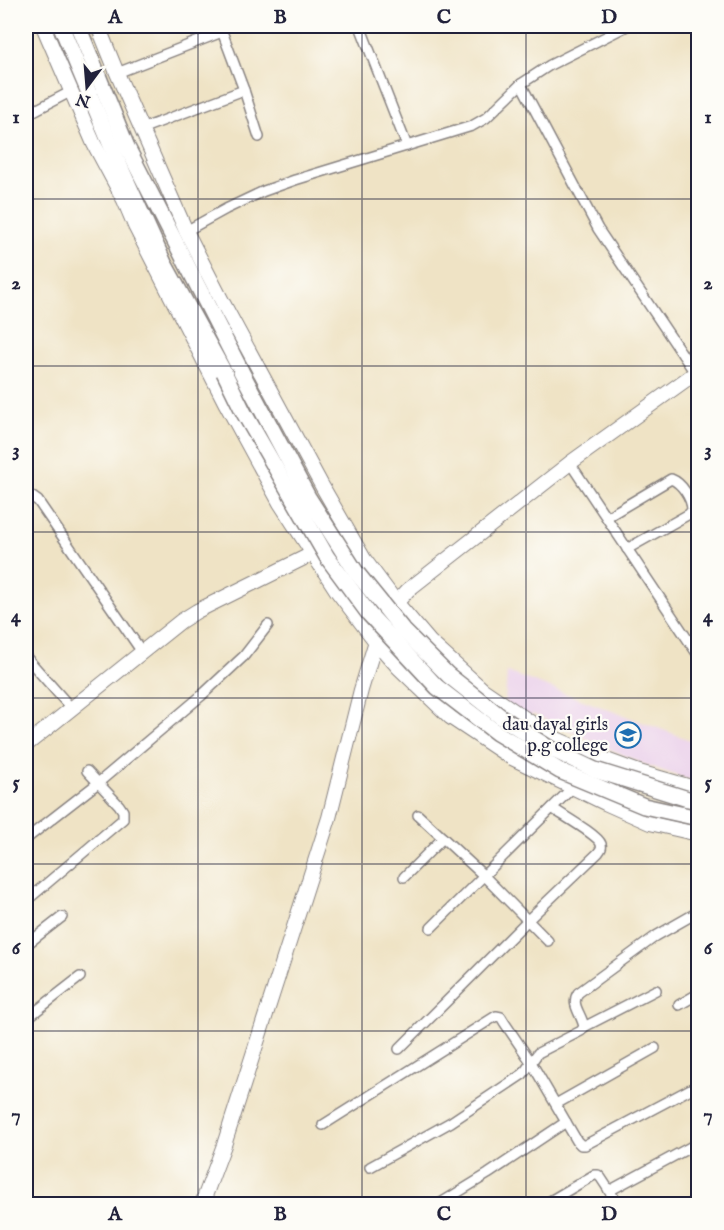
<svg xmlns="http://www.w3.org/2000/svg" width="724" height="1230" viewBox="0 0 724 1230" font-family="'IM FELL English',serif">
<style>
.built{fill:#ebd1eb}
.lines{fill:none;stroke-linecap:round;stroke-linejoin:round}
.street-casing{stroke:#888280;stroke-width:12}
.secondary-casing{stroke:#888280;stroke-width:16}
.primary-casing{stroke:#888280;stroke-width:18}
.street{stroke:#fff;stroke-width:9}
.secondary{stroke:#fff;stroke-width:14}
.primary{stroke:#fff;stroke-width:15}
.primary-bridge-casing{stroke:#888280;stroke-width:18;stroke-linecap:butt}
.primary-bridge{stroke:#fff;stroke-width:15}
.grid{fill:none;stroke:#22223b;stroke-width:1.5;stroke-opacity:0.55}
.labels{text-anchor:middle;dominant-baseline:central;stroke-width:4.5;stroke-linejoin:round;paint-order:stroke}
.poi-label{font-size:18px;fill:#22223b;stroke:#fdfcf7;text-anchor:end}
.neatline{fill:none;stroke:#22223b;stroke-width:2}
.grid-label{font-size:20px;text-anchor:middle;font-weight:bold;fill:#22223b}
</style>
<rect width="100%" height="100%" fill="#fdfcf7"/>
<filter id="ink" filterUnits="userSpaceOnUse"><feTurbulence type="fractalNoise" baseFrequency=".0167" numOctaves="2"/><feDisplacementMap in="SourceGraphic" scale="12" xChannelSelector="R" yChannelSelector="G"/><feConvolveMatrix kernelMatrix="1 2 1 2 8 2 1 2 1" color-interpolation-filters="sRGB"/></filter>
<filter id="wash" filterUnits="userSpaceOnUse"><feTurbulence type="fractalNoise" baseFrequency=".008" numOctaves="4" result="noise"/><feDisplacementMap in="SourceGraphic" scale="24" xChannelSelector="R" yChannelSelector="G"/><feGaussianBlur stdDeviation="1.35" result="paint"/><feColorMatrix in="noise" values="0 0 0 0 0 0 0 0 0 0 0 0 0 0 0 0 0 1.4 0 .05"/><feComposite in="paint" operator="in"/></filter>
<g filter="url(#wash)">
<rect width="100%" height="100%" fill="#efe3c5"/>
<!-- built -->
<path class="built" d="M507,672l191,71v40l-57,-20 -108,-49 -21,13 -7,-23z"/>
</g>
<g filter="url(#ink)">
<g class="lines">
<!-- street casing -->
<g class="street-casing">
<g id="street">
<path d="M220,26l24,64 15,47"/>
<path d="M360,26l47,120"/>
<path d="M117,73l105,-41"/>
<path d="M521,84l77,145 97,144 3,8"/>
<path d="M26,115l46,-24"/>
<path d="M141,129l103,-39"/>
<path d="M186,231l40,-22 38,-18 31,-11 177,-54 14,-8 35,-34 29,-19 77,-39"/>
<path d="M570,463l128,192"/>
<path d="M26,496h5l7,5 104,151"/>
<path d="M607,517l64,-38c11,4 21,20 21,31l-3,4 -62,35"/>
<path d="M26,657l45,51"/>
<path d="M418,815l65,60 65,66"/>
<path d="M26,839l72,-56 103,-87 43,-40 24,-31"/>
<path d="M404,877l39,-39"/>
<path d="M26,901l97,-82v-8l-4,-6 -32,-34"/>
<path d="M431,928l141,-140"/>
<path d="M26,945l36,-28"/>
<path d="M679,1005l19,-11"/>
<path d="M26,1019l54,-42"/>
<path d="M584,1027l72,-37"/>
<path d="M399,1049l129,-129 70,-67c3,-4 4,-5 3,-9 -3,-9 -39,-29 -49,-36"/>
<path d="M556,1104l99,-56"/>
<path d="M323,1125l173,-109 5,1 3,5 27,40 46,79 4,4h4l113,-60"/>
<path d="M370,1167l81,-45 72,-48 15,-21 43,-22 3,-4c-2,-13 -14,-22 -6,-34l78,-57 42,-24"/>
<path d="M609,1191l89,-48"/>
<path d="M439,1204l49,-30 78,-52"/>
<path d="M545,1204l49,-29h4l3,3 17,26"/>
<path d="M689,1204l9,-4"/>
</g>
</g>
<!-- secondary casing -->
<g class="secondary-casing">
<g id="secondary">
<path d="M43,26l51,118 30,56 11,26 91,178 54,99 57,88 39,51 22,25 52,50 60,40 95,46 45,20 48,11"/>
<path d="M98,26l19,47 69,158 37,72 99,183 42,73 32,43 34,40 52,47 70,48 41,18 46,17 59,17"/>
<path d="M26,745l155,-124 16,-10 115,-57"/>
<path d="M202,1204l22,-59 105,-327 32,-128 18,-59 9,-19 20,-22 162,-127 128,-92"/>
</g>
</g>
<!-- primary casing -->
<g class="primary-casing">
<g id="primary">
<path d="M61,26l54,129 49,108 60,109"/>
<path d="M78,26l49,121 114,224"/>
</g>
</g>
<!-- street -->
<use href="#street" class="street"/>
<!-- secondary -->
<use href="#secondary" class="secondary"/>
<!-- primary -->
<use href="#primary" class="primary"/>
<!-- primary-bridge casing -->
<g class="primary-bridge-casing">
<g id="primary-bridge">
<path d="M241,371l67,126 48,75 47,58 45,45 53,42 48,31 46,22 93,29 10,2"/>
<path d="M224,372l20,41 83,144 42,57 68,73 60,46 63,38 84,35 54,12"/>
</g>
</g>
<!-- primary-bridge -->
<use href="#primary-bridge" class="primary-bridge"/>
</g>
</g>
<!-- grid -->
<path class="grid" d="M198,26v1178M362,26v1178M526,26v1178M26,199h672M26,366h672M26,532h672M26,698h672M26,864h672M26,1031h672"/>
<!-- icons -->
<defs>
<g id="university-ring" transform="scale(1.35)"><circle r="9.5" fill="#fdfcf7" stroke="#1f6fb2" stroke-width="1.5"/><path d="M0-5L7-2L0 1L-7-2ZM-4 1L0 2.5L4 1V4Q0 6-4 4Z" fill="#1f6fb2"/></g>
</defs>
<g fill-rule="evenodd">
<use href="#university-ring" x="628" y="735"/>
</g>
<g class="labels">
<!-- poi labels -->
<g class="poi-label">
<text x="608" y="725">dau dayal girls<tspan x="608" dy="21">p.g college</tspan></text>
</g>
</g>
<!-- margin -->
<rect width="724" height="1230" fill="none" stroke="#fdfcf7" stroke-width="66"/>
<!-- north arrow -->
<g transform="translate(87 87) rotate(196)" stroke="#fdfcf7" stroke-width="4.5" paint-order="stroke">
<path d="M0-4.5L10 22L0 15L-10 22Z" fill="#22223b"/>
<text y="-9" font-size="16" font-weight="bold" text-anchor="middle" fill="#22223b">N</text>
</g>
<rect x="33" y="33" width="658" height="1164" class="neatline"/>
<g class="grid-label">
<text x="115" y="23">A</text>
<text x="280" y="23">B</text>
<text x="444" y="23">C</text>
<text x="609" y="23">D</text>
<text x="16" y="123">1</text>
<text x="708" y="123">1</text>
<text x="16" y="289">2</text>
<text x="708" y="289">2</text>
<text x="16" y="456">3</text>
<text x="708" y="456">3</text>
<text x="16" y="622">4</text>
<text x="708" y="622">4</text>
<text x="16" y="788">5</text>
<text x="708" y="788">5</text>
<text x="16" y="954">6</text>
<text x="708" y="954">6</text>
<text x="16" y="1121">7</text>
<text x="708" y="1121">7</text>
<text x="115" y="1220">A</text>
<text x="280" y="1220">B</text>
<text x="444" y="1220">C</text>
<text x="609" y="1220">D</text>
</g>
</svg>
